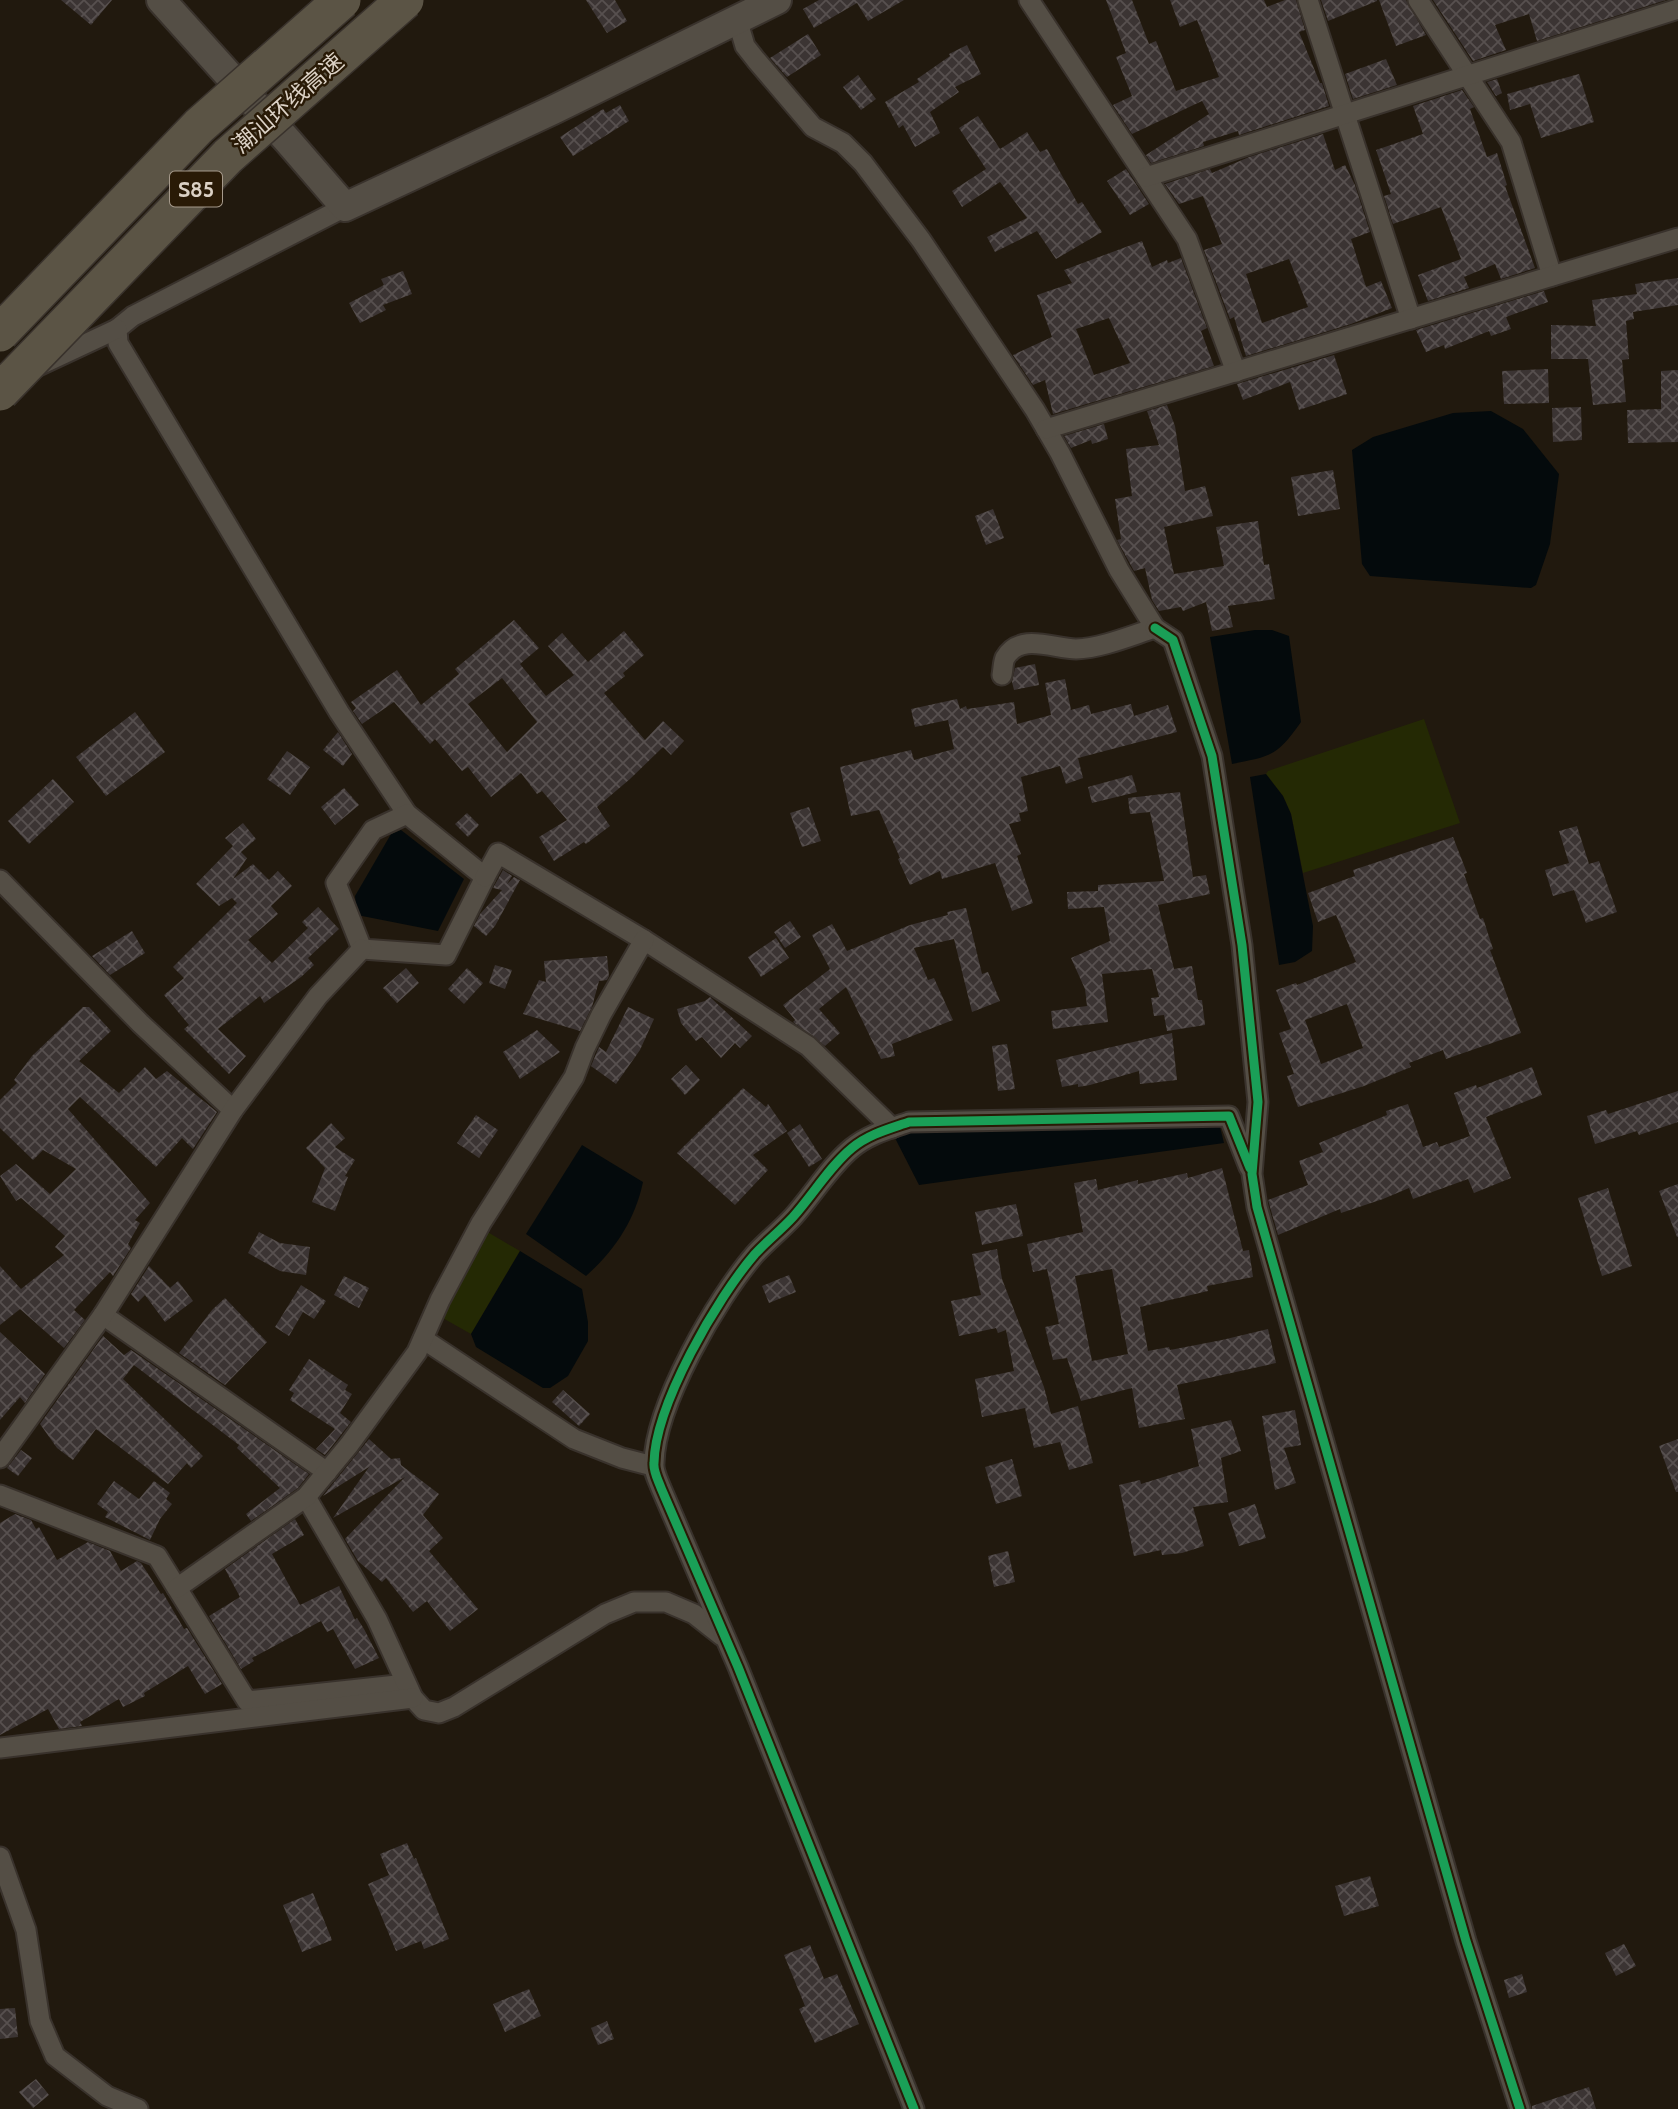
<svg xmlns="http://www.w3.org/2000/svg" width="1678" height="2109" viewBox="0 0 1678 2109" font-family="Cabin,'Noto Sans SC',sans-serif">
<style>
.park{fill:#242904}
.water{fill:#040a0c}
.building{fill:url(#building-cross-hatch);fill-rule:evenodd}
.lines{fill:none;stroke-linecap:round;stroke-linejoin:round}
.street-casing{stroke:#39322c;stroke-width:23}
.secondary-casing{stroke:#39322c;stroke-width:32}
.street{stroke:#544e45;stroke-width:19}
.secondary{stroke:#544e45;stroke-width:28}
.highway-bridge-casing{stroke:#39322c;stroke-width:40;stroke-linecap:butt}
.highway-bridge{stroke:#5b5445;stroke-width:37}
.cycleway-casing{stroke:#291a06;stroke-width:13}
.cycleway{stroke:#1a9f57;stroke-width:9}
.labels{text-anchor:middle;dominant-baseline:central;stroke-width:5;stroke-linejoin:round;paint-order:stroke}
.shield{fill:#291a06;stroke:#a69a8c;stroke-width:2}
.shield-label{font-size:21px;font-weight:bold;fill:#dbd1c5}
.street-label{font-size:23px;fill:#dbd1c5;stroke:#291a06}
</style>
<defs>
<pattern id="building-cross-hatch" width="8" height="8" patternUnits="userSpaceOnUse" patternTransform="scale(1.75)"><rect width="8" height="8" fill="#3b3433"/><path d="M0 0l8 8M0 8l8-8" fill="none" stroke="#57504f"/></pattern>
</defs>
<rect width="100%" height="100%" fill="#21190e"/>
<!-- park -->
<g class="park">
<path d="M1424,719l36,104 -157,50 -12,-59 -8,-18 -17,-22 2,-3z"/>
<path d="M474,1224l46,27 -49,83 -46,-26z"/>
</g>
<!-- water -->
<g class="water">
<path d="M1491,411l32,18 36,45 -9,70 -14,41 -5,3 -161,-12 -8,-12 -10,-114 21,-13 80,-24z"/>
<path d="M1255,630h17l17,6 12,86c-24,34 -29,34 -69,42l-22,-127z"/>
<path d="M1266,774l17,22 8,18 22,112 -1,25 -17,11 -16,3 -29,-188z"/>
<path d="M401,830l63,49 -26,52 -81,-16 -2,-19 36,-62z"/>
<path d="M1219,1123l5,20 -305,42 -24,-47 12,-7z"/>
<path d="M582,1145l61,37c-8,38 -28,68 -57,94l-60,-42z"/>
<path d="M520,1251l62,38 6,33v19l-20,35 -18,12h-7l-67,-41 -5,-13z"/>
</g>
<!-- building -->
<g class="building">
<path d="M61,0h51l-21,25z"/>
<path d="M586,0h29l12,21 -20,12z"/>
<path d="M819,0h85l-36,21 -11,-18 -43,25 -11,-19z"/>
<path d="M1106,0h26l17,44 7,-3 20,50 43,-14 -22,-57 -17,7 -10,-27h94l3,7 18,-7h11l9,30 -6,2 21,51h2l7,23 -90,29 -1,-4 -35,11 1,4 -53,17 -5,-8 63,-41 -7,-13 -70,33 -19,-29 19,-9 -16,-39 10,-4z"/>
<path d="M1321,0h56v1l-49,20z"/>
<path d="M1379,0h27l20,35 -30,11z"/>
<path d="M1433,0h233l-129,41 -8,-27 -34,11 11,25 -33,11z"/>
<path d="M808,34l13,21 -34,22 -17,-19z"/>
<path d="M967,45l14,29 -26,13 4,5 -29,20 10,21 -25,14 -12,-22 -4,3 -14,-26 34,-20 -2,-3 33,-23 -1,-2z"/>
<path d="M1386,59l11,26 -44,14 -8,-25z"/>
<path d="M1579,74l15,48 -53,16 -11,-34 -20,6 -3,-16z"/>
<path d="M858,75l18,24 -15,11 -18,-23z"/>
<path d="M1497,79l5,14 -6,3 -9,-14z"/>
<path d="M1462,90l12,17 -4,2 17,48 10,-4 10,32 -2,1 30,82 -34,11 -6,-15 -31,13 5,11 -41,13 -10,-26 43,-16 -20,-52 -48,17 -9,-28 7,-2 -15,-44 47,-16 -10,-28z"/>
<path d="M620,105l9,16 -56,35 -13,-19 43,-28 3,4z"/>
<path d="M978,116l22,33 27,-17 13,20 7,-3 31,55 4,-2 20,30 -46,27 -19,-28 -42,21 -8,-15 40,-19 -27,-36 -38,25 -10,-16 34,-22 -27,-41z"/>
<path d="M1323,134l12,36 10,-5 10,20 15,47 -19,7 15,48 15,-6 11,27 -41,16 -105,32 -12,-39 -4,2 -26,-69 18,-6 -19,-48 -24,8 -14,-20 45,-15 2,4 37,-16zM1289,259l19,48 -46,16 -16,-49z"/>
<path d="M1126,169l23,35 -19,11 -23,-34z"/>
<path d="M1142,241l10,26 15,-7 1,3 13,-5 26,70 -6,3 13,35 -161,48 -8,-34 -12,5 -20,-30 39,-18 -15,-42 35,-12 -8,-13zM1109,318l21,45 -36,12 -18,-46z"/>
<path d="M403,271l9,23 -29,11 3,5 -26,13 -11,-20 35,-18 -3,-6z"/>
<path d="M1678,278v27l-45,7 1,7 -8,2 3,38 -7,1 4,42 -33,3 -5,-46h-37v-34l45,1 -4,-26 45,-6 -2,-10z"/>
<path d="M1544,291l4,11 -42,15 5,12 -20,7 -2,-5 -44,18 -1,-4 -18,7 -10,-22z"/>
<path d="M1334,355l13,39 -48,16 -9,-28 -47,18 -6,-16z"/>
<path d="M1548,369l1,34 -45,1 -2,-33z"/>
<path d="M1678,370v72l-50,1 -1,-33 34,-1v-38z"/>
<path d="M1167,405l8,21 10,65 20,-5 8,30 -49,11 10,47 50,-8 -8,-39 42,-6 6,44 5,-1 6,35 -47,7 5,21 -21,4 -6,-29 -23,9 -2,-4 -22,4 -7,-11 -7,-32 -11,3 -17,-31 4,-1 -6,-40 17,-3 -6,-47 33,-4 -12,-34z"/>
<path d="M1581,407l1,33 -29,2 -1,-34z"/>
<path d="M1104,424l4,15 -16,5 -1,-4 -20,8 -7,-12z"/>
<path d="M1333,470l7,39 -42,7 -7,-39z"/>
<path d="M993,509l11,29 -18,7 -11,-29z"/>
<path d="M514,620l25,28 -19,16 26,32 28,-21 -26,-29 14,-13 26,29 36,-31 20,24 -21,18 2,3 -21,17 41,47 18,-19 21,20 -13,14 -8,-8 -33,32 -33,28 13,19 -24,18 -2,-2 -30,19 -15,-24 28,-17 -25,-29 -5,3 -16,-21 -30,24 -23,-30 -6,4 -27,-32 -5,5 -36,-42 -32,22 -9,-13 3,-3 -5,-6 46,-32 24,35 38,-31 -4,-5zM502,678l35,44 -30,30 -39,-48z"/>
<path d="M1035,664l4,21 -25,5 -2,-8 3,-14z"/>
<path d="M1065,679l6,31 18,-5 2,9 40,-10 3,12 34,-11 9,27 -99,26 5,20 -17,6 -6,-18 -39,11 7,34 -9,2 2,8 -12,3 12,30 -4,2 16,47 -21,8 -17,-48 -53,16 -2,-8 -30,14 -12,-26 2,-1 -21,-48 -28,6 -11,-49 71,-17 3,10 40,-11 -6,-29 -33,7 -4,-18 46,-10 3,10 6,-3 1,3 47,-7 3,22 34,-9 -6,-32z"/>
<path d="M135,712l30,40 -59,44 -30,-39z"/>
<path d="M338,732l14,22 -9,12 -20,-16z"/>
<path d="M287,751l23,16 -20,28 -23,-16z"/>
<path d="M1132,775l5,17 -45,11 -4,-16z"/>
<path d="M53,779l21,23 -45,42 -21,-23z"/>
<path d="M344,788l15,17 -24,20 -14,-18z"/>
<path d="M1180,792l13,85 13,-2 4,19 -52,11 16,64 18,-3 6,34h4l3,25 -38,6 -3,-16 -10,1 -3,-18 8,-1 -7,-28 -50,5 6,48 -55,7 -2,-18 36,-5 -2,-17 -14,-31 39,-17 -6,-34 -36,2 -1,-17 31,-1v-6l66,-4 -14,-69 -20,2 -2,-16z"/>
<path d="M809,807l12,34 -19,6 -12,-34z"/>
<path d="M467,813l12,12 -11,12 -13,-13z"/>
<path d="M243,823l13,16 -15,13 6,6 -14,21 20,-15 16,16 9,-9 14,15 -21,20 7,8 -30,26 24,23 36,-35 -6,-6 16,-15 21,22 -31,29 6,7 -13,12 -37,26 -4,-7 -42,33 28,27 -17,18 -45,-45 5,-4 -25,-30 20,-17 -11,-11 64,-64 -5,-5 -13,8 -23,-22 37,-38 -8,-8z"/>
<path d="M1577,826l12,38 10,-3 18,51 -31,11 -12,-33 -21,6 -8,-26 24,-7 -10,-32z"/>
<path d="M1453,837l14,36 -3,1 16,45 3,-1 10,31 -3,1 31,83 -75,26 -3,-9 -34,13 2,4 -47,19 -66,21 -11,-31 7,-2 -15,-41 12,-4 -15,-39 20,-7 1,2 59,-23 -20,-47 -18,7 -10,-29 47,-17 -2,-6zM1347,1004l16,44 -42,16 -16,-44z"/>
<path d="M503,870l9,6 -5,8 7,-7 6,3 -25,46 -9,10 -12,-10 6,-12 22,-24 -9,-2z"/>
<path d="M966,908l16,66 6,-2 12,29 -28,11 -18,-73 -40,9 14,32 6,-2 19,42 -61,24 3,12 -14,3 -35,-72 -27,22 21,24 -15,13 -32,-24 2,-2 -12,-15 47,-36 -18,-34 20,-11 15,27 63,-26 38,-10 -1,-3z"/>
<path d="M790,921l11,16 -16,11 -11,-16z"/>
<path d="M132,931l13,22 -35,22 -18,-19z"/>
<path d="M776,938l13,20 -28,19 -13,-20z"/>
<path d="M607,956l2,20 -2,4 -8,1 -7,26 -12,24 -57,-17 16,-34 7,2 -2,-21z"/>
<path d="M495,965l17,5 -7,19 -16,-6z"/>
<path d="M406,968l13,15 -22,20 -14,-15z"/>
<path d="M467,968l16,15 -19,21 -16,-15z"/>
<path d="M710,997l42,39 -12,12 -5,-5 -14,15 -19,-21 -6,4 -15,-18 -4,-14 28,-8z"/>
<path d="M83,1007h6l22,24 -32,30 40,32 26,-26 11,12 11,-8 50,41 -24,37 -11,-11 -26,29 -76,-70 -12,12 82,94 -15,17 5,3 -12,21 3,4 -18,28 -3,-4 -36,38 11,10 -21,28 -44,-39 -20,16v-59l21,23 43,-34 -9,-8 10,-11 -44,-38 -5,3 -16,-25 16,-12 34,30 26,-25 -33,-19 -10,10 -33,-32v-28l17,-17 -3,-3 18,-24z"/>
<path d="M628,1007l26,12 -14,31 -24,34 -25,-18 8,-19 7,5z"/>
<path d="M537,1030l23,22 -40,27 -17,-27z"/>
<path d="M1172,1033l5,47 -37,4 -1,-13 -49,14 -12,2v-3l-16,3 -6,-27z"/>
<path d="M1007,1044l8,45 -17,2 -6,-45z"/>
<path d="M686,1065l14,15 -15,15 -14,-16z"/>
<path d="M1532,1067l10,28 -56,22 25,61 -37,15 -6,-14 -55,20 -4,-11 -26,11 -42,14 -1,-4 -62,26 -10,-35 40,-15 -9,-24 24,-9 -4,-9 68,-28 -1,-4 22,-7 15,43 14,-5 2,5 31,-11 -16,-43 22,-8 1,3z"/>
<path d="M743,1088l23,19 2,-3 19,27 -34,24 15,15 -33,35 -58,-52z"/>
<path d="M1678,1091v31l-39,13 -2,-4 -42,13 -8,-28 19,-6 2,4z"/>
<path d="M476,1115l22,15 -19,28 -22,-15z"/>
<path d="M331,1123l14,15 -10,9 20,13 -10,16 3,1 -13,34 -23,-9 13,-34 -19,-20z"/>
<path d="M800,1124l22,35 -13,8 -22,-34z"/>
<path d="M1222,1168l21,83 6,-1 4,27 -46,9 1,5 -68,16 8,44 21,-4 1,3 52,-10 46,-11 8,34 -99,22 8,34 -46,9 -7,-40 -51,13 -14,-43 -14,2 -8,-33 14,-3 -12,-55 -14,3 -6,-28 56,-12 -9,-49 22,-4 2,11 40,-10v4l49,-11 1,5zM1112,1269l16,85 -36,7 -17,-85z"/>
<path d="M1678,1184v53h-1l-18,-46z"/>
<path d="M1608,1188l24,78 -30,10 -24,-78z"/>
<path d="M1016,1204l7,32 -41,9 -7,-33z"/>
<path d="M259,1232l21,11 30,4 -4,28 -26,-4 -32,-18z"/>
<path d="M997,1249l5,30 42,108 7,27 27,-8 15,57 -24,7 -9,-28 -26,6 -9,-40 -43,9 -7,-38 39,-8 -8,-41 -8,3 -2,-5 -37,8 -8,-35 30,-6 -9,-41z"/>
<path d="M149,1266l21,22 8,-7 15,20 -28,21 -20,-27 -7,7 -7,-8z"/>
<path d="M789,1275l7,17 -27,11 -7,-17z"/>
<path d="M344,1276l25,12 -10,20 -25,-13z"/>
<path d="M301,1285l25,16 -12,18 -11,-7 -14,24 -14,-9z"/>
<path d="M225,1298l42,44 -42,43 -46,-32 33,-43z"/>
<path d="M0,1332l45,42 -20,29 -5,-6 -20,23z"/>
<path d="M103,1336l21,19 7,-5 178,124 -11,14 -47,33 -5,-7 34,-26 -43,-40 2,-3 -105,-80 -11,14 80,77 -12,12 -4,-5 -19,21 -72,-55 -23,31 -16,-12 -17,-24z"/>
<path d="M309,1359l39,26 -3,5 7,4 -12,19 11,9 -26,33 -9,-6 19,-20 -45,-29 4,-7 -5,-3z"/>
<path d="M563,1390l27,24 -11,12 -27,-24z"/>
<path d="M1295,1410l6,35 -17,3 12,35 -21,7 -13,-74z"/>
<path d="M1231,1420l10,31 -20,7 7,44 -35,5 11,39 -22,7 -20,2 -1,-5 -27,6 -15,-71 21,-5 1,4 58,-18 -8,-37z"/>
<path d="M369,1439l22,20 9,-1 1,7 38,29 -16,21 20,23 -14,13 49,58 -28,22 -23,-30 -14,11 -27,-34 -4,4 -24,-21 -13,-22 60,-62 -72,41 36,-51 -46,29z"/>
<path d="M1678,1439v53h-2l-17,-46z"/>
<path d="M21,1450l11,8 -14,18 -11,-8z"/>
<path d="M1012,1459l10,37 -26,8 -11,-37z"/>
<path d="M114,1481l25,18 15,-18 16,12 -4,6 6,5 -12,15 -10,21 -45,-23 3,-5 -11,-8z"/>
<path d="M1255,1504l11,34 -27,8 -11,-33z"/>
<path d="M15,1514l16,6 5,9 3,-2 18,33 31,-18 22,9 11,20 16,-10 4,2 20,31 2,-1 21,36 3,-1 35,56 -17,10 -17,-28 -44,27 1,3 -22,11 -4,-8 -39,23 2,4 -23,3 -11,-20 -48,26v-212z"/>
<path d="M295,1519l9,16 -32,19 28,51 39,-19 16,34 2,-2 7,11 15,29 -24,11 -22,-40 -6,3 -6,-11 -69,37 2,3 -13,8 -32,-53 31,-19 -15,-28z"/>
<path d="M1008,1551l7,31 -21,5 -6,-31z"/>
<path d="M407,1843l7,16 2,-1 33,81 -25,10 -3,-8 -25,10 -28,-67 21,-9 -9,-21z"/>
<path d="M1370,1876l9,30 -35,10 -9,-30z"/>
<path d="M313,1893l19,47 -30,12 -19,-47z"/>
<path d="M1624,1944l12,22 -20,10 -11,-23z"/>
<path d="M810,1945l14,34 13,-5 22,50 -44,19 -16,-34 6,-3 -21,-51z"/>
<path d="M1522,1974l5,18 -18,6 -5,-18z"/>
<path d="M529,1989l12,27 -36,16 -12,-28z"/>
<path d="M15,2008l3,29 -18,2v-30z"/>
<path d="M607,2021l7,18 -16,6 -7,-17z"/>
<path d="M36,2079l13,16 -16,13 -14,-16z"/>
<path d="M1589,2087l7,22h-64v-3z"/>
</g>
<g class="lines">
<!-- street casing -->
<g class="street-casing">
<g id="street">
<path d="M1029,0l158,239 49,133"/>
<path d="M1308,0l103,319"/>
<path d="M1418,0l93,142 41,134"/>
<path d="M737,19l8,27 11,14 57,67 30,16 20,20 58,77 114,170 25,43 59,117 36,58c-25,8 -53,20 -79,21 -22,0 -56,-17 -71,9 -2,4 -2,12 -3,17"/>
<path d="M1146,177l532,-168"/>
<path d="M345,207l-212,109 -16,13 1,14 221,369 68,102"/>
<path d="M38,366l79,-37"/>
<path d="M1046,429l632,-191"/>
<path d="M1155,628l18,12 39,116 30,189 16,157 -6,72 5,33 209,734 54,168"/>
<path d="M407,814l78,63 -39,78 -84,-6 -26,-66 37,-53z"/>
<path d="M485,877l13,-24 146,87 164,106 84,82"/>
<path d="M0,880l140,143 93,87"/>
<path d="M103,1315l224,157"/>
<path d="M423,1339l151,100 48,19 31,8"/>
<path d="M0,1458l103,-143 130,-205 85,-114 44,-47"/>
<path d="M0,1495l157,61 90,145 159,-17"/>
<path d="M306,1497l71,122 36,79 11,12 15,3 15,-6 151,-93 29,-12h32l28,12 28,22"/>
<path d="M177,1588l129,-91 43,-52 68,-93 23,-52 41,-77 93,-146 11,-29 16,-33 43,-75"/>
<path d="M0,1748l413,-50"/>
<path d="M0,1857l26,73 14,91 15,35 52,40 31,13"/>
<path d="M914,2109l-176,-442 -77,-179c-3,-8 -8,-17 -7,-25 1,-58 63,-165 101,-209 12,-13 26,-24 38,-37 19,-21 37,-51 59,-69 17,-14 37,-19 57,-26l320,-6 20,51"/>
</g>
</g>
<!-- secondary casing -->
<g class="secondary-casing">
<path id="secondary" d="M161,0l127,141 57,66 208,-97 224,-110"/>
</g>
<!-- street -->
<use href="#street" class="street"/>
<!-- secondary -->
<use href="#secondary" class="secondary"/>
<!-- highway-bridge casing -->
<g class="highway-bridge-casing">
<g id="highway-bridge">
<path d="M0,333l199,-207 143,-126"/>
<path d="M0,392l228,-236 177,-156"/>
</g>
</g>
<!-- highway-bridge -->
<use href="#highway-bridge" class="highway-bridge"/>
<!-- cycleway casing -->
<g class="cycleway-casing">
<g id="cycleway">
<path d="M1155,628l18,12 39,116 30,189 16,157 -6,72 5,33 209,734 54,168"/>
<path d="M914,2109l-176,-442 -77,-179c-3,-8 -8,-17 -7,-25 1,-58 63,-165 101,-209 12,-13 26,-24 38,-37 19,-21 37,-51 59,-69 17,-14 37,-19 57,-26l320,-6 21,52"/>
</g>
</g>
<!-- cycleway -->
<use href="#cycleway" class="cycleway"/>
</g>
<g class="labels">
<!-- shield labels -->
<rect class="shield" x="170" y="171.5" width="52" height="35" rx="5"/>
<g class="shield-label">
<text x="196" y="189">S85</text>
</g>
<!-- street labels -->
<g class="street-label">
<text transform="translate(288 103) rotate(-41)">潮汕环线高速</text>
</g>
</g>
</svg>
